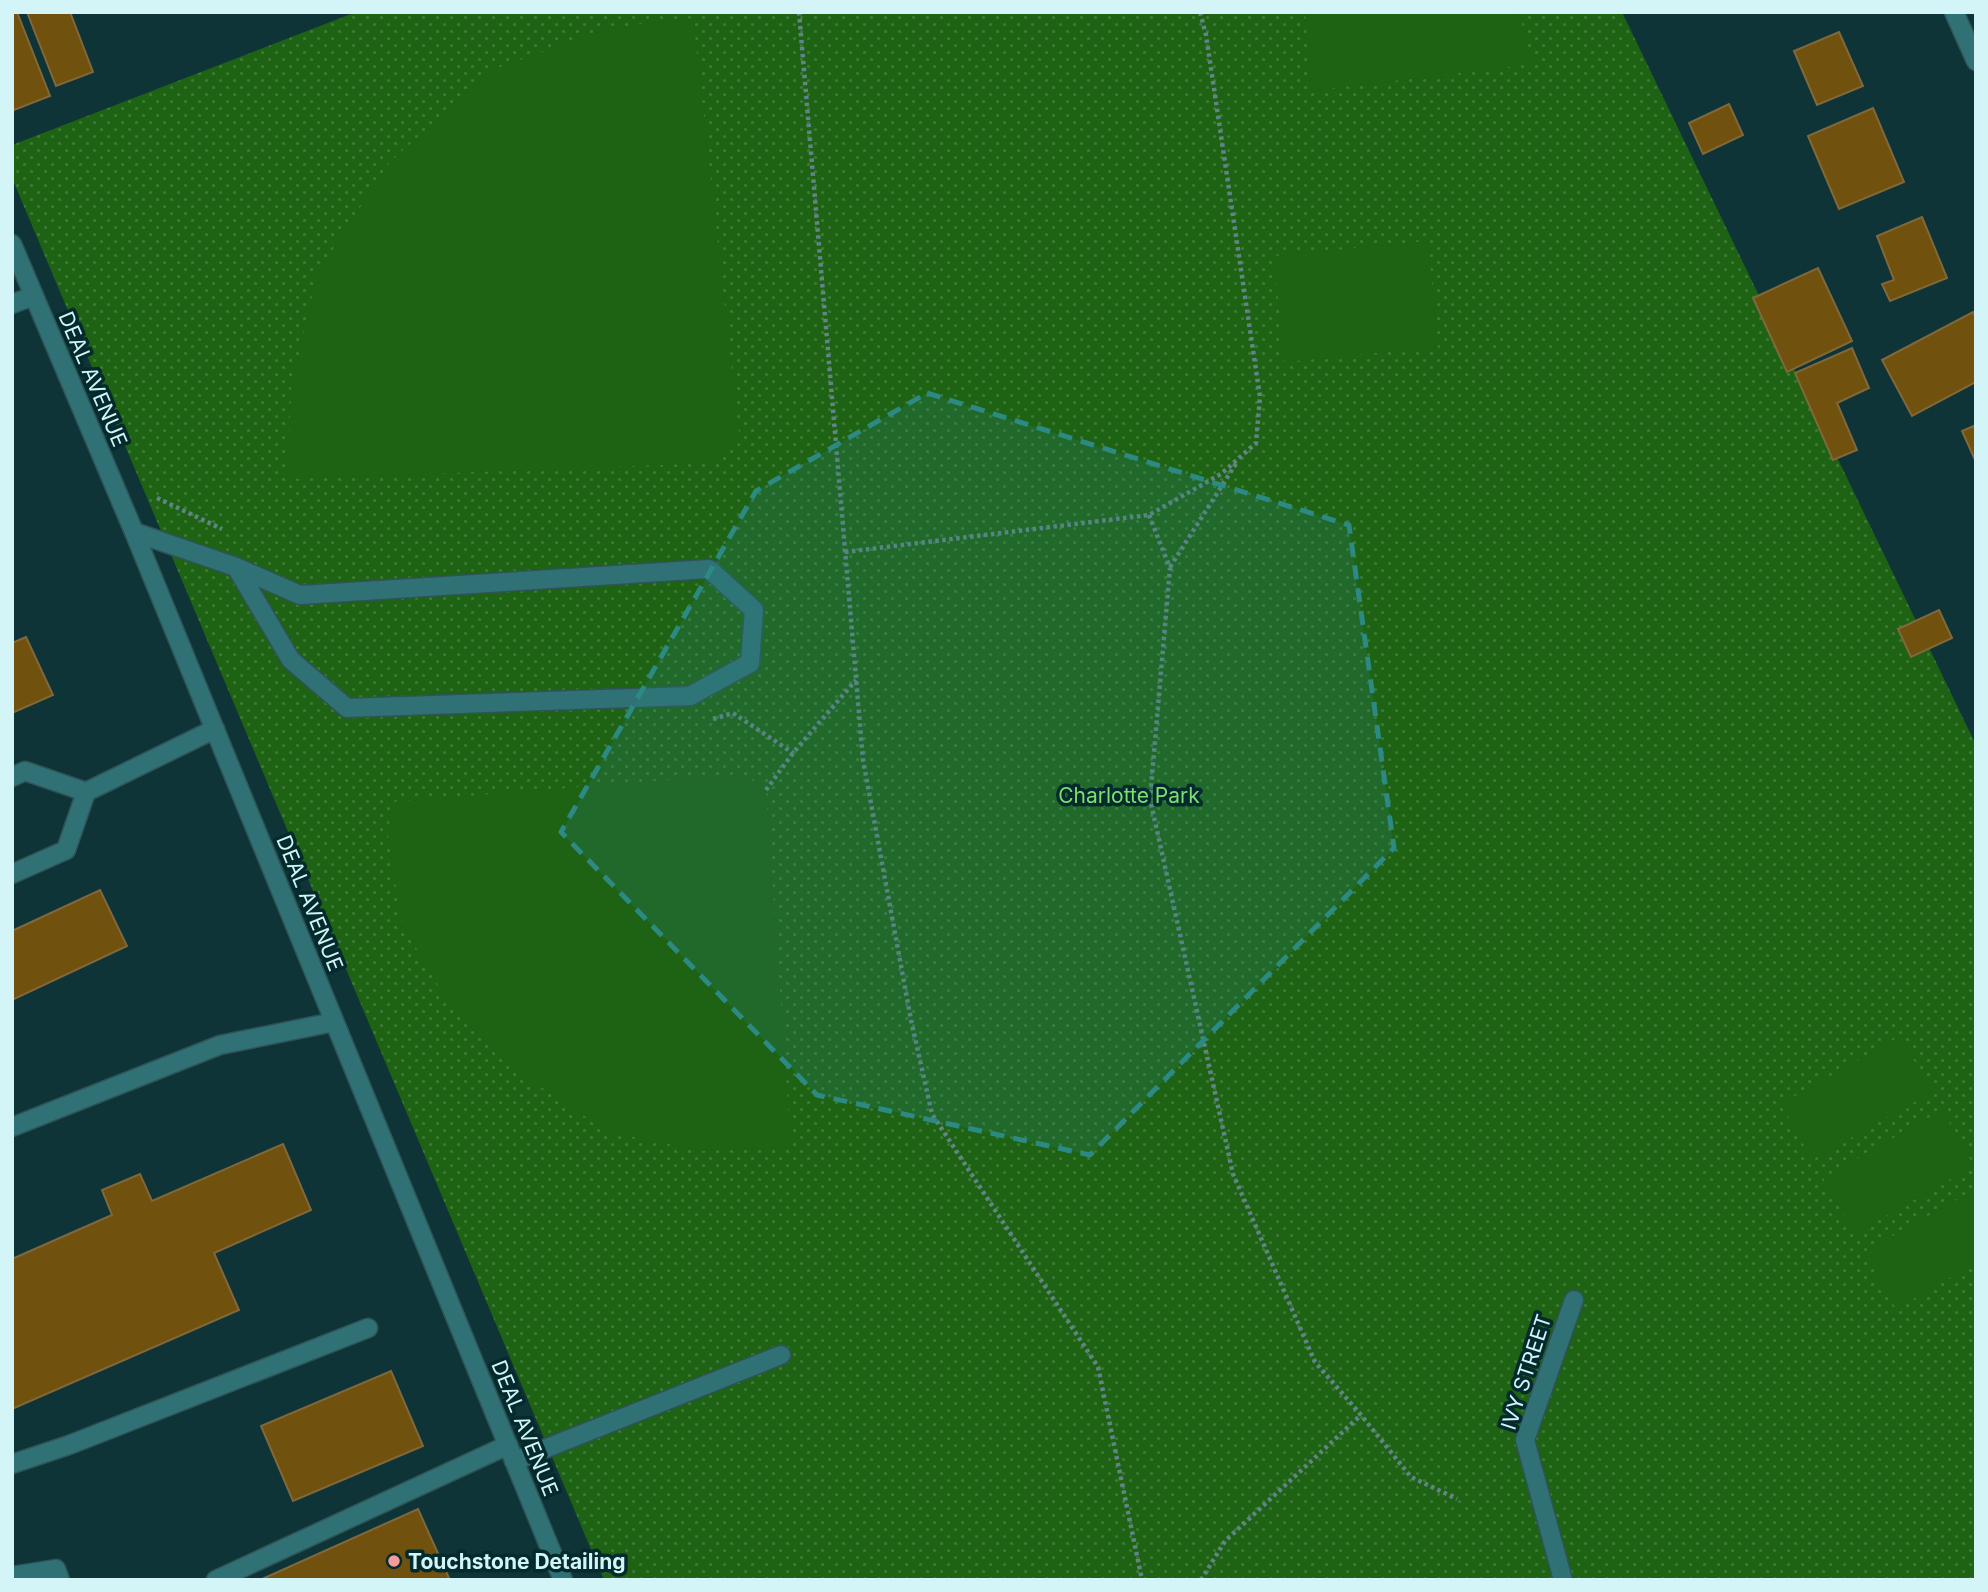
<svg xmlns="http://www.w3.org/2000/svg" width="1988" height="1592" viewBox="0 0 1988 1592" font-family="Inter,sans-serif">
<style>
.grass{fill:url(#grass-dots)}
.garden{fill:#1e6214}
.building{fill:#70510e;stroke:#81683b;stroke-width:2}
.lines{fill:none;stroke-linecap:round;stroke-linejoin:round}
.minor-casing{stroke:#2f5356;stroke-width:21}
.path{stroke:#618587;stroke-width:4.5;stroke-dasharray:3.5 3.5;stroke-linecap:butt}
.minor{stroke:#2f7175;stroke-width:18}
.marked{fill:#2d8983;fill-opacity:0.2;stroke:#2d8983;stroke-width:5;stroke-dasharray:14 9;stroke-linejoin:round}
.poi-dot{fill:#f59b99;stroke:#032a2d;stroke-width:2.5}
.labels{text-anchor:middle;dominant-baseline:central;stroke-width:7;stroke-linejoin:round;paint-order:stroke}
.street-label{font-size:21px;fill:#d4f5f7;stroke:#032a2d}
.park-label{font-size:21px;fill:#7ddf6e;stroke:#032a2d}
.poi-label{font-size:21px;font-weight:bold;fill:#d4f5f7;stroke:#032a2d;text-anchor:start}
</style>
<defs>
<pattern id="grass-dots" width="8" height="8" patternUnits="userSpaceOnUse" patternTransform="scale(1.75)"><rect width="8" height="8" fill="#1e6214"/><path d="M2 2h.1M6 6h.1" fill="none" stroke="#3e7937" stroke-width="1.8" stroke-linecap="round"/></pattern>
</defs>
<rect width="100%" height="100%" fill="#0f3437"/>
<!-- grass -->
<path class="grass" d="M356,12h1266l354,733v835h-1372l-592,-1402v-33z"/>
<!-- garden -->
<g class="garden">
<path d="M1305,12h214l13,52 -221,27z"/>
<path d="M693,18l47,424 -26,21 -426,16 3,-90 26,-115 72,-111 103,-93 117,-42z"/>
<path d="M1428,241l10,106 -154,15 -10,-106z"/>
<path d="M743,774l23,16 25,357 -88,4 -94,-19 -97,-64 -62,-63 -48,-81 -14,-86 3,-36z"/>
<path d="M1900,1036l32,56 -120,68 -31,-56z"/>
<path d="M1942,1110l32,56 -120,68 -31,-56z"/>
<path d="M1976,1189v74l-80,46 -32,-57z"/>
</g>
<!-- building -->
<g class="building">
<path d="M12,12h5l33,84 -36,14 -2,-4z"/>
<path d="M27,12h43l23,60 -37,14z"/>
<path d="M1839,32l24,54 -46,19 -23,-54z"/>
<path d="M1729,104l14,31 -40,19 -14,-31z"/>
<path d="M1873,108l31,74 -65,27 -31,-73z"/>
<path d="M1922,217l25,61 -57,23 -8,-17 12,-4 -17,-44z"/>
<path d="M1818,268l34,73 -65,31 -34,-74z"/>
<path d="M1973,312l3,5v65l-64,34 -30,-56z"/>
<path d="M1852,348l17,40 -32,15 20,47 -24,10 -38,-87z"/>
<path d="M1976,425v37l-14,-31z"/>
<path d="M1939,610l13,28 -41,19 -13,-28z"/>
<path d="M26,637l27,58 -41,18v-70z"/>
<path d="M100,890l27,56 -115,54v-69z"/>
<path d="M283,1144l28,66 -97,43 25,57 -227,99v-150l100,-44 -10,-25 38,-16 12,27z"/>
<path d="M391,1371l32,75 -130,55 -32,-75z"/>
<path d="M418,1509l31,69 -5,2h-184z"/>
</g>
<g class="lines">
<!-- minor casing -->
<g class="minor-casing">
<g id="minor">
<path d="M1954,12l22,49"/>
<path d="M12,244l122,288 429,1048"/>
<path d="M12,304l21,-8"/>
<path d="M134,532l102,35 64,28 409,-26 45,41 -4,53 -60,33 -343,12 -56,-48 -55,-93"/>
<path d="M12,777l13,-6 61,21"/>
<path d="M12,874l54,-24 20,-58 129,-63"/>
<path d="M12,1127l208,-82 114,-23"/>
<path d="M514,1461l267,-106"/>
<path d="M12,1464l57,-19 299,-117"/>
<path d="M12,1576l44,-7 4,11"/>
<path d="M216,1580l292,-135"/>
<path d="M1563,1580l-38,-140 49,-140"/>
</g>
</g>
<!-- path -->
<g class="path">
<path d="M799,12l64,748 48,260 21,94 166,253 44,213"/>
<path d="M157,498l65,31"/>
<path d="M1149,515l21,53 -20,231 83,375 82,188 46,53 50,62 46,22"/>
<path d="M845,552l304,-37 72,-41 35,-31 4,-46 -54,-362 -6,-23"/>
<path d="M1170,567l67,-105"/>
<path d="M713,719l20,-6 60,40"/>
<path d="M766,790l27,-37 63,-73"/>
<path d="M1201,1580l24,-39 136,-126"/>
</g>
<!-- minor -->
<use href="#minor" class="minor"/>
</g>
<!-- marked area -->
<path class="marked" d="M927,393l422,132 45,323 -304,307 -273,-60 -256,-263 195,-341z"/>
<!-- markers -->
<circle class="poi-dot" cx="394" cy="1561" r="7"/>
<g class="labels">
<!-- street labels -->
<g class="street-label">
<text transform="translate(93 379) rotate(67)">DEAL AVENUE</text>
<text transform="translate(310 903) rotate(68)">DEAL AVENUE</text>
<text transform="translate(1526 1372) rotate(-72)">IVY STREET</text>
<text transform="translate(525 1428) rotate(68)">DEAL AVENUE</text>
</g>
<!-- park labels -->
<g class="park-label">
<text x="1129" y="795">Charlotte Park</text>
</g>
<!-- poi labels -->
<g class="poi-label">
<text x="408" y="1561">Touchstone Detailing</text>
</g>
</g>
<!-- border -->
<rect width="1988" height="1592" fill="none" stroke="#d4f5f7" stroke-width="28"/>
</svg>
